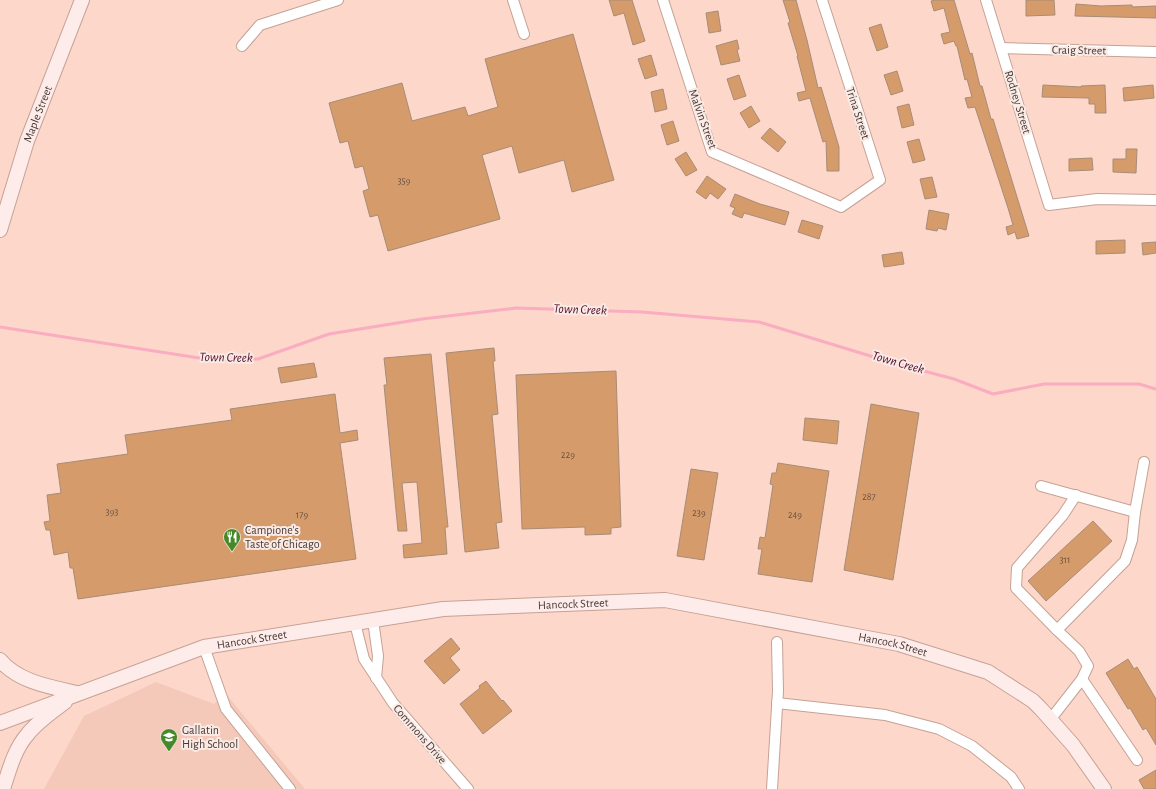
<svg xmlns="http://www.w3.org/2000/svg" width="1156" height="789" viewBox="0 0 1156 789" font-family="'Alegreya Sans',sans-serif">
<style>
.built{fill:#f5c9b9}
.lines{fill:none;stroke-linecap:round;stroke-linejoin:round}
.stream{stroke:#faacc0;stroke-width:3}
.building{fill:#d59b6b;stroke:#a88c77}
.street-casing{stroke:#c5a295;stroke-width:12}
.secondary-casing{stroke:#c5a295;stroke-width:16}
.street{stroke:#fff;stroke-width:10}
.secondary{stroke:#feeceb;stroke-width:14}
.labels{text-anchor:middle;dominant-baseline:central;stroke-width:4;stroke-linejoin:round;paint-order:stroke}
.number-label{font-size:10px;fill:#6a5241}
.street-label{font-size:12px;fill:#473933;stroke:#faeae5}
.poi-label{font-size:12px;fill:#473933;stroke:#faeae5;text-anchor:start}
.water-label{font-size:13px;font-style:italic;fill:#500d27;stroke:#faeae5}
</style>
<rect width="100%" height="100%" fill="#fdd7ca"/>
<!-- built -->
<path class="built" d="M156,682l58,22 11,-11 80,96h-261l40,-73z"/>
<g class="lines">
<!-- stream -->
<path class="stream" d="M0,327l212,33 46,-1 71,-25 93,-15 94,-11 126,4 117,10 131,40 64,17 39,15 51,-10h95l17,5"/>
</g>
<!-- building -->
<g class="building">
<path d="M609,0h23l13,41 -12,4 -9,-32 -10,3z"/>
<path d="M783,0h13l11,40 11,48 3,-1 18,60v24h-12l-1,-30 -3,1 -13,-44 -11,3 -2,-8 9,-2 -9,-35h1l-10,-33 2,-1z"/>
<path d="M936,0h18l16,54 2,-1 8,33h2l9,33h2l36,117 -12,3 -2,-7 -7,3 -2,-8 7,-2 -5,-17 -33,-101 -7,1 -3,-10 7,-1 -5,-18 -2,1 -8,-34h-1l-2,-5 -10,3 -3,-10 9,-2 -6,-24 -10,3 -3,-10z"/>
<path d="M1026,0h28l1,15 -29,1z"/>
<path d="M1076,4l25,2 31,-1v2l24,-1v12l-81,-2z"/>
<path d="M718,11l3,20 -12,2 -3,-20z"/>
<path d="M881,24l7,23 -11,4 -8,-23z"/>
<path d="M573,34l41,146 -42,12 -8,-32 -45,13 -7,-27 -30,9 18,64 -112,32 -10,-36 -8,2 -7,-26 6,-2 -6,-23 -8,2 -7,-27 -8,2 -11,-40 73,-20 10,38 53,-14 3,9 30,-9 -13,-48z"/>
<path d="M737,40l2,9 -2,1 3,11 -19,4 -5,-19z"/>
<path d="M651,55l6,20 -12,4 -7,-20z"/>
<path d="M897,71l6,20 -12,4 -7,-20z"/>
<path d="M739,75l7,21 -12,4 -7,-21z"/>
<path d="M1043,85l38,2v-1l24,-1 1,28h-11v-9h-6v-6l-47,-1z"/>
<path d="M1153,85l1,13 -30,3 -1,-13z"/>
<path d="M663,89l4,20 -12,3 -4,-20z"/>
<path d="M909,104l5,21 -12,3 -5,-21z"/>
<path d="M751,106l9,15 -11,7 -9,-15z"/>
<path d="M673,121l6,20 -12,4 -6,-20z"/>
<path d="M770,128l16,14 -8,10 -17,-14z"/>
<path d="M919,139l6,21 -12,3 -6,-21z"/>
<path d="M1126,149h11l-1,24 -23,-1v-13h13z"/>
<path d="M686,152l11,18 -11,6 -11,-17z"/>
<path d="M1092,158l1,12 -24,1v-12z"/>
<path d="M707,176l19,13 -8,10 -8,-6 -4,6 -10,-7z"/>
<path d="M932,177l5,20 -12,2 -5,-20z"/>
<path d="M735,194l25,10 29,8 -4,13 -41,-12 -2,5 -10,-4 3,-6 -5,-2z"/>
<path d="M929,210l20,4 -3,16 -8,-2 -1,3 -11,-2z"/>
<path d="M802,220l21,6 -4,13 -21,-7z"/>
<path d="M1125,240v13l-29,1v-13z"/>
<path d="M1156,242v11l-13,2 -1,-12z"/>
<path d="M902,252l2,12 -20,3 -2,-12z"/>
<path d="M494,348l1,13h-2l5,53 -6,1 10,107 -6,1 3,25 -34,4 -19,-199z"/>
<path d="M431,354l17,173h-3l2,27 -43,4 -1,-13 19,-2 -5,-61 -15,1 5,48h-9l-14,-146h3l-3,-27z"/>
<path d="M314,363l3,14 -36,6 -3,-15z"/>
<path d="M616,371l5,156 -10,1v6l-26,1v-8l-63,2 -6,-154z"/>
<path d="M335,394l5,39 17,-3 1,10 -18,3 16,116 -278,40 -5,-31h-3l-2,-16 -14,3 -4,-25h-4l-2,-8 6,-1 -3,-26 14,-2 -4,-29 71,-10 -3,-19 107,-15 -2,-11z"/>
<path d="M871,404l48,9 -26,167 -49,-10z"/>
<path d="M805,418l34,3 -2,23 -34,-4z"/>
<path d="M778,463l51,8 -17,111 -54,-8 4,-25h-4l2,-12 5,1 8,-53 -3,-1 2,-11h4z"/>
<path d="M691,469l27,4 -14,87 -27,-4z"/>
<path d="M1093,521l19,20 -66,60 -18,-20z"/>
<path d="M451,638l9,11 -10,9 10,12 -16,14 -20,-23z"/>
<path d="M1128,659l6,10 3,-2 19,32v46l-10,-17 -3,2 -13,-22 -2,1 -22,-36z"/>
<path d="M486,681l16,20 1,-1 9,11 -29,23 -23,-30 20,-16 -1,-2z"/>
<path d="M1156,770v19h-12l-5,-9z"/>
</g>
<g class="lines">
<!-- street casing -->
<g class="street-casing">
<g id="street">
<path d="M513,0l11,34"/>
<path d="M663,0l49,152 129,55 39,-27 -58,-180"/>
<path d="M986,0l63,205 48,-6 59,1"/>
<path d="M242,46l18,-21 78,-25"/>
<path d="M1001,48l155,4"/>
<path d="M1041,486l94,26 -3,28 -7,21 -68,69 22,21 9,15 -6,13 -32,41"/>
<path d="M1135,512l9,-50"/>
<path d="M373,620l5,36 -2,22"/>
<path d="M355,623l9,36 29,44 75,86"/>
<path d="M1057,630l-41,-42 1,-20 46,-53 13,-20"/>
<path d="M204,647l22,62 64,80"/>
<path d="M1082,679l55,81"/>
<path d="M777,703l108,12 54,14 33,17 39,31 8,12"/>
<path d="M772,789l6,-98 -1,-49"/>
</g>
</g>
<!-- secondary casing -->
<g class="secondary-casing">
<g id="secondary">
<path id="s1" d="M0,230l27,-89 55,-141"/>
<path d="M0,660c18,22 51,27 77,33"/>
<path id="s2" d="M0,723l204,-76 239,-38 222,-9 234,44 89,28 45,29 8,8 32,36 31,44"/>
<path d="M3,789c6,-18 11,-39 24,-54 10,-13 25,-23 38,-33"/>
</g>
</g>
<!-- street -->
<use href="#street" class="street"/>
<!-- secondary -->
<use href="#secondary" class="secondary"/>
</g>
<!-- icons -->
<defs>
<g id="restaurant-pin" transform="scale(0.9)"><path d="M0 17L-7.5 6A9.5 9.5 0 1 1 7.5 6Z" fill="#478829" stroke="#faeae5"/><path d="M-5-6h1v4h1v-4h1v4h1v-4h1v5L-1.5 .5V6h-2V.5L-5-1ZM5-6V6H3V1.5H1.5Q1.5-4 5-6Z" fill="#fff"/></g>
<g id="school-pin" transform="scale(0.9)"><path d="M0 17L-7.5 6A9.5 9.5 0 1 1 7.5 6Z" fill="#478829" stroke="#faeae5"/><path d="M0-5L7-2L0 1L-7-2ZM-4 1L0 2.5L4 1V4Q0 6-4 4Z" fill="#fff"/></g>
</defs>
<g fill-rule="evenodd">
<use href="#restaurant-pin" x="232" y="537"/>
<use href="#school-pin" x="169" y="737"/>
</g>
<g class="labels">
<!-- number labels -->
<g class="number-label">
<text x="404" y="181">359</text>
<text x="568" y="455">229</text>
<text x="869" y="497">287</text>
<text x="112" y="512">393</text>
<text x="699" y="513">239</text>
<text x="302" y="515">179</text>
<text x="795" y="515">249</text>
<text x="1065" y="560">311</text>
</g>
<!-- street labels -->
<g class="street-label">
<text transform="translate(1079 50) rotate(1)">Craig Street</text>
<text transform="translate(1018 102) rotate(73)">Rodney Street</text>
<text transform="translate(858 113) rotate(72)">Trina Street</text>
<text stroke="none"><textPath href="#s1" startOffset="122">Maple Street</textPath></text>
<text transform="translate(703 119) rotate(70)">Malvin Street</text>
<text stroke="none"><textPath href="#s2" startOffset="590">Hancock Street</textPath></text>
<text stroke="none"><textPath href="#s2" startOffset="266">Hancock Street</textPath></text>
<text stroke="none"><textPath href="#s2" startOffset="914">Hancock Street</textPath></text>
<text transform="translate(420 734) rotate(49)">Commons Drive</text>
</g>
<!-- poi labels -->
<g class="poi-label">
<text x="245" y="530">Campione's<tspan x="245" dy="14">Taste of Chicago</tspan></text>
<text x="182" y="730">Gallatin<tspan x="182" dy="14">High School</tspan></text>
</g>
<!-- water labels -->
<g class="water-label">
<text transform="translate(580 310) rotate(2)">Town Creek</text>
<text transform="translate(226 358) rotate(1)">Town Creek</text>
<text transform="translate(898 363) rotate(16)">Town Creek</text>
</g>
</g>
</svg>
